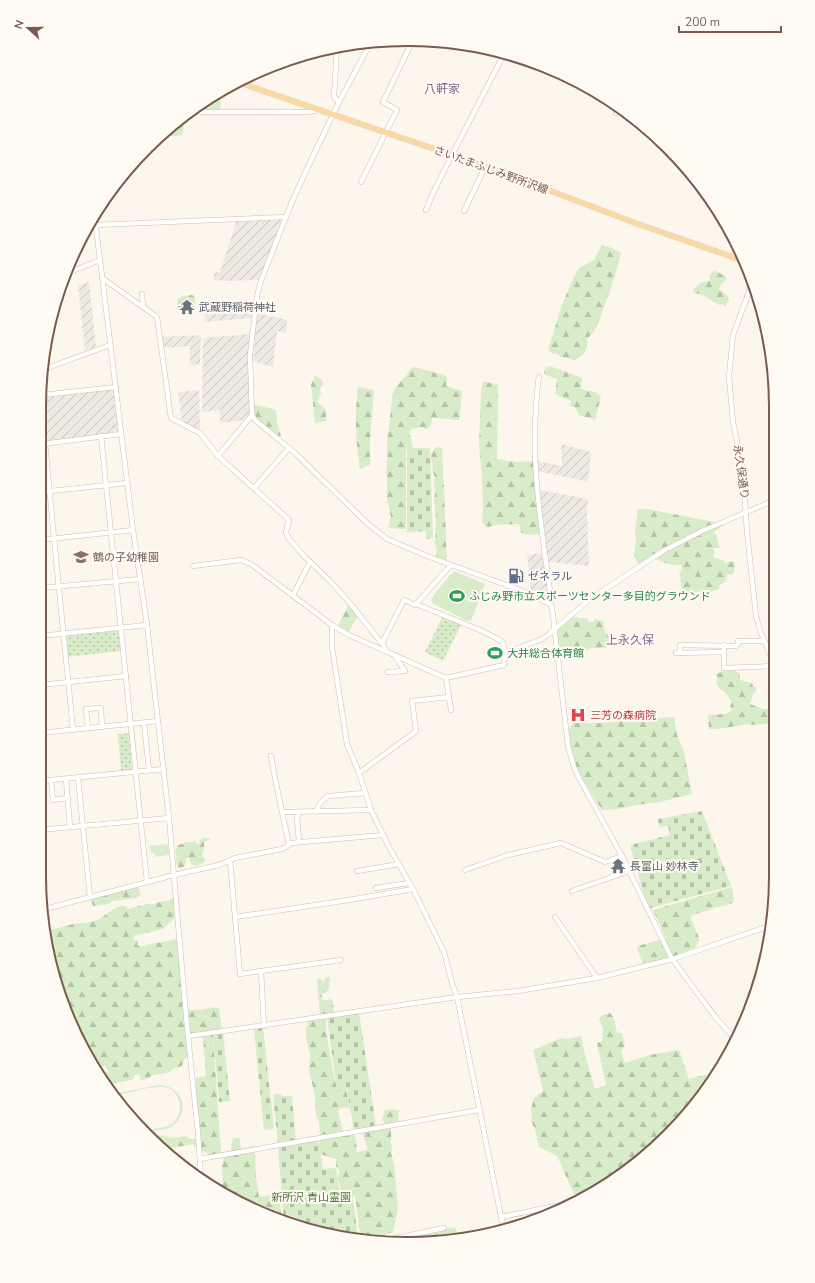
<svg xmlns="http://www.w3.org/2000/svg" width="815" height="1283" viewBox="0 0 815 1283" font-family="'Nunito Sans','Noto Sans JP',sans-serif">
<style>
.industrial{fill:url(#industrial-furrows)}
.grass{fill:url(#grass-dots)}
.forest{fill:url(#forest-firs)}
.cemetery{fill:url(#cemetery-stones)}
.pitch{fill:#d8ecc9}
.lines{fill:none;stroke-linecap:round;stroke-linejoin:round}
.minor-casing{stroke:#d1beb0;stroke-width:5.5}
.major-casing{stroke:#dad1cd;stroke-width:6}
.minor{stroke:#fff;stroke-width:4.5}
.major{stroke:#fbd9a5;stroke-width:5.5}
.labels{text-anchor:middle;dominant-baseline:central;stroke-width:4;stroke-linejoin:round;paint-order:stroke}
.street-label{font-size:11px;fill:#7a5c4d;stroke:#fffaf3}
.worship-label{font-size:11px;fill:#5b616d;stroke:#fffaf3;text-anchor:start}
.education-label{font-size:11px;fill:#785e54;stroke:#fffaf3;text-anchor:start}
.service-label{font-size:11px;fill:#4e5e75;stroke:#fffaf3;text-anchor:start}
.leisure-label{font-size:11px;fill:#27864d;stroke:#fffaf3;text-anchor:start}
.health-label{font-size:11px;fill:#be3a42;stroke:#fffaf3;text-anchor:start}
.park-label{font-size:11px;fill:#537a41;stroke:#fffaf3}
.neighbourhood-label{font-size:12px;fill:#846695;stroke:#fffaf3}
.rim{fill:none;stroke:#7a5c4d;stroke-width:2}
</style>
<defs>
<pattern id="industrial-furrows" width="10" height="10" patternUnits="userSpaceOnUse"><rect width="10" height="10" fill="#efe9e4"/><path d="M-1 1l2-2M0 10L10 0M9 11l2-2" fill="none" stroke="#c7c0bb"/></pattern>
<pattern id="grass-dots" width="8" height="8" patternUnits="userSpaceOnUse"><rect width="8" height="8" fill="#d8ecc9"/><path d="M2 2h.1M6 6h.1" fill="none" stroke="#b4c2a5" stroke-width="1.8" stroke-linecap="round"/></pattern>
<pattern id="forest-firs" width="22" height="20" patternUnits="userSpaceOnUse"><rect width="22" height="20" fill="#d8ecc9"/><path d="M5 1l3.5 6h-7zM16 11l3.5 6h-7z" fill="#b4c2a5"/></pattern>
<pattern id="cemetery-stones" width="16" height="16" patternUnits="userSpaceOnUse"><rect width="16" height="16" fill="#d8ecc9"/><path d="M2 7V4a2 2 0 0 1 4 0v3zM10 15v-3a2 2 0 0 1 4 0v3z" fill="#b4c2a5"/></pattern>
</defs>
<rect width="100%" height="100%" fill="#fdf6ec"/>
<!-- industrial -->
<g class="industrial">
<path d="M283,219l-24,61 -29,1 -16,-1v-4l-1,-3 7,-1 17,-52z"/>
<path d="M89,282l7,65 -11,4 -7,-65z"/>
<path d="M253,301l-1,17 -48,4 4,-18z"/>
<path d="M257,313l30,7 -1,13 -9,-2 -4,36 -20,-6z"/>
<path d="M251,334l-3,34 2,46 -5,6 -25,3v-13l-18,2 1,-74z"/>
<path d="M201,335l-1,29 -10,1v-19l-27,2 -2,-11z"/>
<path d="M112,389l2,1 6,42 -78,11v-47z"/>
<path d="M199,390l1,38 -2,2 -16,-8 -4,-30z"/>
<path d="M561,444l30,8 -3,30 -50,-11 -1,-10 25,5z"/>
<path d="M540,490l48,9 -1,16 2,51 -41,-4z"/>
<path d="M542,553v5l2,1 6,36 -6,1 1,2 -14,-5 -4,-38z"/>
</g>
<!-- grass -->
<g class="grass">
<path d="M443,616l18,9 -18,36 -18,-9z"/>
<path d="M120,629l2,22 -55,6 -2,-23z"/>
<path d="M129,733l3,37 -11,1 -3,-37z"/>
</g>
<!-- forest -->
<g class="forest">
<path d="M218,92l3,12 -1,5 -29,5 -4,8h-4l-2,-4z"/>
<path d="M178,121c7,6 6,6 4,14l-7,1 -6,-1 -3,-6z"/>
<path d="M602,245l10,3 9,5 -6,23 -16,45 -5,10 -7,8v7l-3,8 -9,6 -14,-3 -5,-4 -3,1 -5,-4 14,-45 12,-28 5,-9 15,-8z"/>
<path d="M714,270l11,6 2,2c-2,5 -7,5 -8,11l9,7 1,4 -4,7 -3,-3 -3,1 -18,-11 -8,-1 1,-4 7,-7h5l4,-2v-5z"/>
<path d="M192,295l3,2v12l-13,1 -4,-1 -1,-9c4,-5 9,-4 15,-5z"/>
<path d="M550,366l32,12 -1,11 14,3 6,4 -6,24 -16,-5 -4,-8 -5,-1 1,-5 -16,-7 2,-15 -11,-4 -2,-2c0,-4 2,-6 6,-7z"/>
<path d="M414,367l30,8 3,2 -1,9 16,5 -3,29 -27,-2 -1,7 -4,4h-2l-4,-2 -8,2 -1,-1 -3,4 2,7v3l2,4 -1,2h-3l-3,2v79c-6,0 -11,0 -18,-2l3,-10 -4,-20v-21l-1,-4 1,-3v-9l1,-1 -1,-5v-11l6,-51 9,-13c6,-2 6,-10 12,-12z"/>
<path d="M314,376c5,0 9,4 10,9h-2l-2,5 1,4 -4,8 9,8v11l-11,2 -4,-39 3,-5z"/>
<path d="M483,381l15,4 -1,74 20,3 16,-1 2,4 5,69 -15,1 -1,-2h-3l-2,-9 -25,1 -5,2 -4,-1 -3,-5 1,-12 -1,-33 -3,-30 2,-55z"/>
<path d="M358,387l16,3 -4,51v24l-10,4 -4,-32 1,-5 -1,-1v-23z"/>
<path d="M255,405l19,4 2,2 1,11 4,14h-3l-22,-17 -3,-12z"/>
<path d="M438,447l4,1 5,112 -11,-3 1,-7 -2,-6 1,-24 -2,-21 1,-6 -1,-12 1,-4 -2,-5 -2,-18 4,-6z"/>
<path d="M638,509h9l78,15 -11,8 2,3 4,13h-7l2,4 -2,5 10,3 2,3 8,-2 2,2 -1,10 -3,2 -4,-1 -1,7 -7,5v3l-14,5 -4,-3c-5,3 -7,4 -13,2 -11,-5 -5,-11 -9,-21l3,-1 -1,-6h-9l-9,-3 -6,-3 -7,-1 -11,7 -5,-10 2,-14 -1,-10z"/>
<path d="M349,604l9,11 -10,18 -10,-7z"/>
<path d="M573,617l15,2v3h5l2,-3h2l1,1 5,1 2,12 3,1 1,10 -4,4h-13l-5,2 -7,1 -3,-1 -16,1 -3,-2 -2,-18z"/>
<path d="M734,670l6,4v6l12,3 1,4h3v4l-3,3 -3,10 13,5h11v14l-22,2 -2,-1 -34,5h-7l-1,-14 18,-1 6,-4 -2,-4 2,-4 -7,-10 -6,-4 -1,-3h-2l1,-7 -1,-4 8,-3z"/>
<path d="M674,717l3,18 7,17 8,42 -32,8 -24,3 -17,4 -17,1c-14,-22 -28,-40 -32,-67 -1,-8 -3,-14 3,-20h25z"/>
<path d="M203,838h6l1,2 -6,2v6l-2,8 3,3v2l-8,5 -6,-2 -2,-6h-2l-2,8 -5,2h-2l-2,-7 1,-4 -2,-4 3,-8 9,-3h6l2,-1 3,4 2,-2 -1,-2z"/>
<path d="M136,886c3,2 5,6 4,10l-3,2 -25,3 -3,3 -16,2 -3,-7 36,-10h4l1,-2z"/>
<path d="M732,887l2,13 -2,3 -12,4h-5l-7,3 -18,6 9,22v3l-4,7 -26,10 -25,6 -3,-5 -4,-11 1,-2 28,-8 -13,-28z"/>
<path d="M175,896l2,21c-6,3 -9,9 -15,12 -9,3 -19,4 -28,7l-1,4 5,1 -1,4 5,2 4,-2 32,-6 9,69 4,2c5,-1 10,0 14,-1 5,-1 9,-2 14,-1l3,22 -9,6 8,117 -13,3 -1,-3 -8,-3 -6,-6 -27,5 -13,-13 6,-1 14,3 12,-2 5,3h10l-5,-61 11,-2 -3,-38 -7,-1 -7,-5 1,25 -5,1 -3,8 -9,3 -5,4 -15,2 -7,4 -6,1v-5l-2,-1 -3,1 -3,5c-9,2 -19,3 -28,4l-6,-10 8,1 2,-4 -3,-5 -6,1h-4l-37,-73 -10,-64c8,-1 16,-4 25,-6 7,-1 15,-1 22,-3 13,-5 16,-15 30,-15l3,3 19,-5h7l9,-3h5z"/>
<path d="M326,977h4v3l-1,3 1,4 -2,2 -1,3 -5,1v6l4,2 3,-2 3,1 1,2 1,11 -8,4v15l7,39 4,18h9l4,20 -6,-2 -6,3 5,23 -1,3 13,-2 2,18 11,-2 -6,-18 23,-8c-3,-4 -3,-7 -1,-11v-2l7,-2 10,2h-2c-3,4 1,8 -1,12l-5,2c-4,6 0,11 -3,17l2,3 -1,8 3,11 4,45 -5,23 -24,8 -8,-1 -6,-43 -13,-2 -5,-17 3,-5 -4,-6v-7l-16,-5c-1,-11 2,-30 -4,-39l-1,-19 -6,-26 1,-15 -4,-16v-10l1,-5 2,-3 8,-1 3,-7 -3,-33 2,-2 6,4 -1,-3z"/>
<path d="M610,1013l4,5 3,15h5l3,13 -4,4 4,13 24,-8 30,-5 10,29 27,-7 -16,28 -88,82 -24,11 -14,1 -17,-38 -18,-9 -4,-18 -3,-6 -1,-14 3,-11 9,-7 -10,-41 28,-12 7,1 13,-3 4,19 10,34 11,-4 -9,-42 5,-1 1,-14 -4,-8 2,-4z"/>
<path d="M234,1138h6l1,12h14l1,26 3,21 20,-3 3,27 -59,-32 -1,-23 2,-10 7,-1c0,-5 0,-14 3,-17z"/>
</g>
<!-- cemetery -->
<g class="cemetery">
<path d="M407,448h23l3,90 -7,1v-8l-19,1z"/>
<path d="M702,811l29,75 -81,22 -7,-16 -13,-47 40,-10 -2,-9 -9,1 -1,-8z"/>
<path d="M359,1012l17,115 -22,5 -7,-43 -10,2 -10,-74z"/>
<path d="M263,1028l11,101 -10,1 -10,-101z"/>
<path d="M223,1032l7,69 -11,1 -6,-68z"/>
<path d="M281,1094l1,2h10l4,45 -18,3 -5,-49z"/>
<path d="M319,1140l4,29 13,-1 3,24 13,-1 6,47 -69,-14 -5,-2 -6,-75z"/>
<path d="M455,1227l3,9 -74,7 -4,-1z"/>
</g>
<!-- pitch -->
<g class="pitch">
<path d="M454,571l31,13 -14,37 -6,-1 -33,-17 -1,-3 5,-8z"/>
<path d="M168,844l1,11 -14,2v-4h-4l-1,-7z"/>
<path d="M158,1085c17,0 31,15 22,32 -2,3 -3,6 -6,8 -6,5 -17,5 -25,7l-1,-2c8,-2 20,-2 26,-8 11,-11 6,-32 -9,-35 -9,-2 -40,6 -49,9l-2,-2z"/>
</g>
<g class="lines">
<!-- minor casing -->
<g class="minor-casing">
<g id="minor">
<path d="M371,42l-32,60 -33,69 -15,33 -30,77 -4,15 -7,59 2,60 3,5 40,33 73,71 19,15 40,17 93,34 30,14 2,3 16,139 6,21 5,11 43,78 49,101 18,25 27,36 19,21"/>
<path d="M337,47l-3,50 5,5"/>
<path d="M190,112h118l11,-2"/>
<path d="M616,113l4,-5"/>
<path d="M361,182l36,-72 -14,-8 30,-62"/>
<path d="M426,210l6,-15 20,-40 53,-103"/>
<path d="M464,211l21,-44"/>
<path d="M95,219l38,311 14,95 22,193 17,198 12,117 3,44"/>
<path d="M96,225l190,-8"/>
<path d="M65,274l35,-14"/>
<path d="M102,278l55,39 14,101 29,15 18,23 70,63 1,1 -3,12 1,3 3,5 15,17 25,24 19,21 35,44 2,5"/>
<path d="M753,281l-20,54 -4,42 4,45 10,48 4,62 9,84 4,14 14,34"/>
<path d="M142,294l1,13"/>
<path d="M42,370l68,-25"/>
<path d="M539,377c-2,10 -2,20 -3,30 -5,64 7,129 15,192l-1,5"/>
<path d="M42,395l74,-8"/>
<path d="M101,436l46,446"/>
<path d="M45,443l9,95"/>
<path d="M42,444l79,-10"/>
<path d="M218,456l34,-41"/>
<path d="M254,488l35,-40"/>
<path d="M41,492l86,-9"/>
<path d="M54,538l19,192"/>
<path d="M41,540l92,-10"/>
<path d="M193,566l48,-6 10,4 81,61 17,10 97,43 58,-13 1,-12 37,-14 6,-4 41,-35 74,-49 39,-20 73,-31"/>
<path d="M41,588l99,-9"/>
<path d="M293,595l17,-33"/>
<path d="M416,604l64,26 20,10 3,2 2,11"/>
<path d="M332,625v22l15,97 12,29 12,37 18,37 24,42 31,63 8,31 5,14 44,220 4,14"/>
<path d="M40,636l107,-11"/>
<path d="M382,643l22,-43 11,5 1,-1 35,-39"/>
<path d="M724,645v23l50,-2"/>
<path d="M676,653l48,-1"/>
<path d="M680,653v-8l56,1 2,-2v-3h26"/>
<path d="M388,672l17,-1 -11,-16"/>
<path d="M446,678l5,32"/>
<path d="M40,685l86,-9"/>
<path d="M144,723l5,47"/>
<path d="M88,728l-2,-19 15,-1 1,19"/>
<path d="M40,733l118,-12"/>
<path d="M271,756c5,30 12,59 18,89"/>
<path d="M359,773l56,-41 1,-2 -4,-29 37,-4"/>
<path d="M78,778l12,119"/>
<path d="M66,779l4,48"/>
<path d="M51,780l2,20 14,-2"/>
<path d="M40,781l124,-12"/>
<path d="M283,812l88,-2"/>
<path d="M299,812l-2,6 2,24"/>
<path d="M316,812l4,-9 8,-7 37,-3"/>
<path d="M39,830l130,-12"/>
<path d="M230,860l10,114 101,-14"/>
<path d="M465,870l43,-15 53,-12 44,19 17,-6"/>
<path d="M357,871l42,-7"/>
<path d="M376,888l33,-5"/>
<path d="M572,891l57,-20"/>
<path d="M45,909l129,-34 45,-10 16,-7 47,-9 4,-2 5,-4 92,-8"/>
<path d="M235,917l114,-17 64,-11"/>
<path d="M555,917l42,61"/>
<path d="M261,971l3,55"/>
<path d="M189,1036l268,-39 61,-6 79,-13 76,-19 99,-34"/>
<path d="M200,1159l279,-49"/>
<path d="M501,1217l64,-13"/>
<path d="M377,1242l67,-14"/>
</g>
</g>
<!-- major casing -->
<g class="major-casing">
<path id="major" d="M237,82l215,73 83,30 103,39 106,37"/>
</g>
<!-- minor -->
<use href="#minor" class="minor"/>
<!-- major -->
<use href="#major" class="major"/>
</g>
<!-- icons -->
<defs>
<g id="temple-bare" transform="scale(1.2)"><path d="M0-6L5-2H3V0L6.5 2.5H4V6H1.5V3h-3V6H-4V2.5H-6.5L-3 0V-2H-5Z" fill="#6b7280" stroke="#fffaf3" stroke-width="2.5" paint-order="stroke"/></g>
<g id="school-bare" transform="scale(1.2)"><path d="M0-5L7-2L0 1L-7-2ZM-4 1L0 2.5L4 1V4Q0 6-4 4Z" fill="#8d6e63" stroke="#fffaf3" stroke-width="2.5" paint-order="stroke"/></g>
<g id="fuel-bare" transform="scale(1.2)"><path d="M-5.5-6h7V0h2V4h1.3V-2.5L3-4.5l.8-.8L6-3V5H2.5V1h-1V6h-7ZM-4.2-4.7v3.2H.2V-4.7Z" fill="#5c6f8a" stroke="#fffaf3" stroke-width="2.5" paint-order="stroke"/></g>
<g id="stadium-bare" transform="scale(1.2)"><path d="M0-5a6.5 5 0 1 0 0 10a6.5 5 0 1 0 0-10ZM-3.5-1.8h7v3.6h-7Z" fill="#2e9e5b" stroke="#fffaf3" stroke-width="2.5" paint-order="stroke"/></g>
<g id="hospital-bare" transform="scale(1.2)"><path d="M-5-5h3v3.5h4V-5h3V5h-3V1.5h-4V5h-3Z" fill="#e0444e" stroke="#fffaf3" stroke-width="2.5" paint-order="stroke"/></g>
</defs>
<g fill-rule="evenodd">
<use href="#temple-bare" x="187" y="307"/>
<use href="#school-bare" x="81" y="557"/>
<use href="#fuel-bare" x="516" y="576"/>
<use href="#stadium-bare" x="457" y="596"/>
<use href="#stadium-bare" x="495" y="653"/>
<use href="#hospital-bare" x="578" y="715"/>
<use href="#temple-bare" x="618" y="866"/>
</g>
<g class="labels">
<!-- street labels -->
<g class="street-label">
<text transform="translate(491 170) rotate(20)">さいたまふじみ野所沢線</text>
<text transform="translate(741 472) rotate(82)">永久保通り</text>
</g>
<!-- worship labels -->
<g class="worship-label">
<text x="199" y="307">武蔵野稲荷神社</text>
<text x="630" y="866">長富山 妙林寺</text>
</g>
<!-- education labels -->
<g class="education-label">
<text x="93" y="557">鶴の子幼稚園</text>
</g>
<!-- service labels -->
<g class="service-label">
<text x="528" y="576">ゼネラル</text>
</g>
<!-- leisure labels -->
<g class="leisure-label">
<text x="469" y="596">ふじみ野市⽴スポーツセンター多⽬的グラウンド</text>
<text x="507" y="653">大井総合体育館</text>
</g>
<!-- health labels -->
<g class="health-label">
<text x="590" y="715">三芳の森病院</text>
</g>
<!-- park labels -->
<g class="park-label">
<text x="311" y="1197">新所沢 青山霊園</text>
</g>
<!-- neighbourhood labels -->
<g class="neighbourhood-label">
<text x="442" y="89">八軒家</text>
<text x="630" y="640">上永久保</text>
</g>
</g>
<!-- crop -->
<path d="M0 0H815V1283H0ZM407 46H408A361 361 0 0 1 769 407V876A361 361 0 0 1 408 1237H407A361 361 0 0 1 46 876V407A361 361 0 0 1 407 46Z" fill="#fffaf3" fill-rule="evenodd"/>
<path class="rim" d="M407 46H408A361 361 0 0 1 769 407V876A361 361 0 0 1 408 1237H407A361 361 0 0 1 46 876V407A361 361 0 0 1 407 46Z"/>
<!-- north arrow -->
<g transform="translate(28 28) rotate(291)" stroke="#fffaf3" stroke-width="3" paint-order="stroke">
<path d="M0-3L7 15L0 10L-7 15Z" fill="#7a5c4d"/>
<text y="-6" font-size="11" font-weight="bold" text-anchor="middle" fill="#7a5c4d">N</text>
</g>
<!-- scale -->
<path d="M679 26v6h102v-6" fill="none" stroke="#7a5c4d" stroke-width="2"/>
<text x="685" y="26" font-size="12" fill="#7a5c4d" stroke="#fffaf3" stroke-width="3" paint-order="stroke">200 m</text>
</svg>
